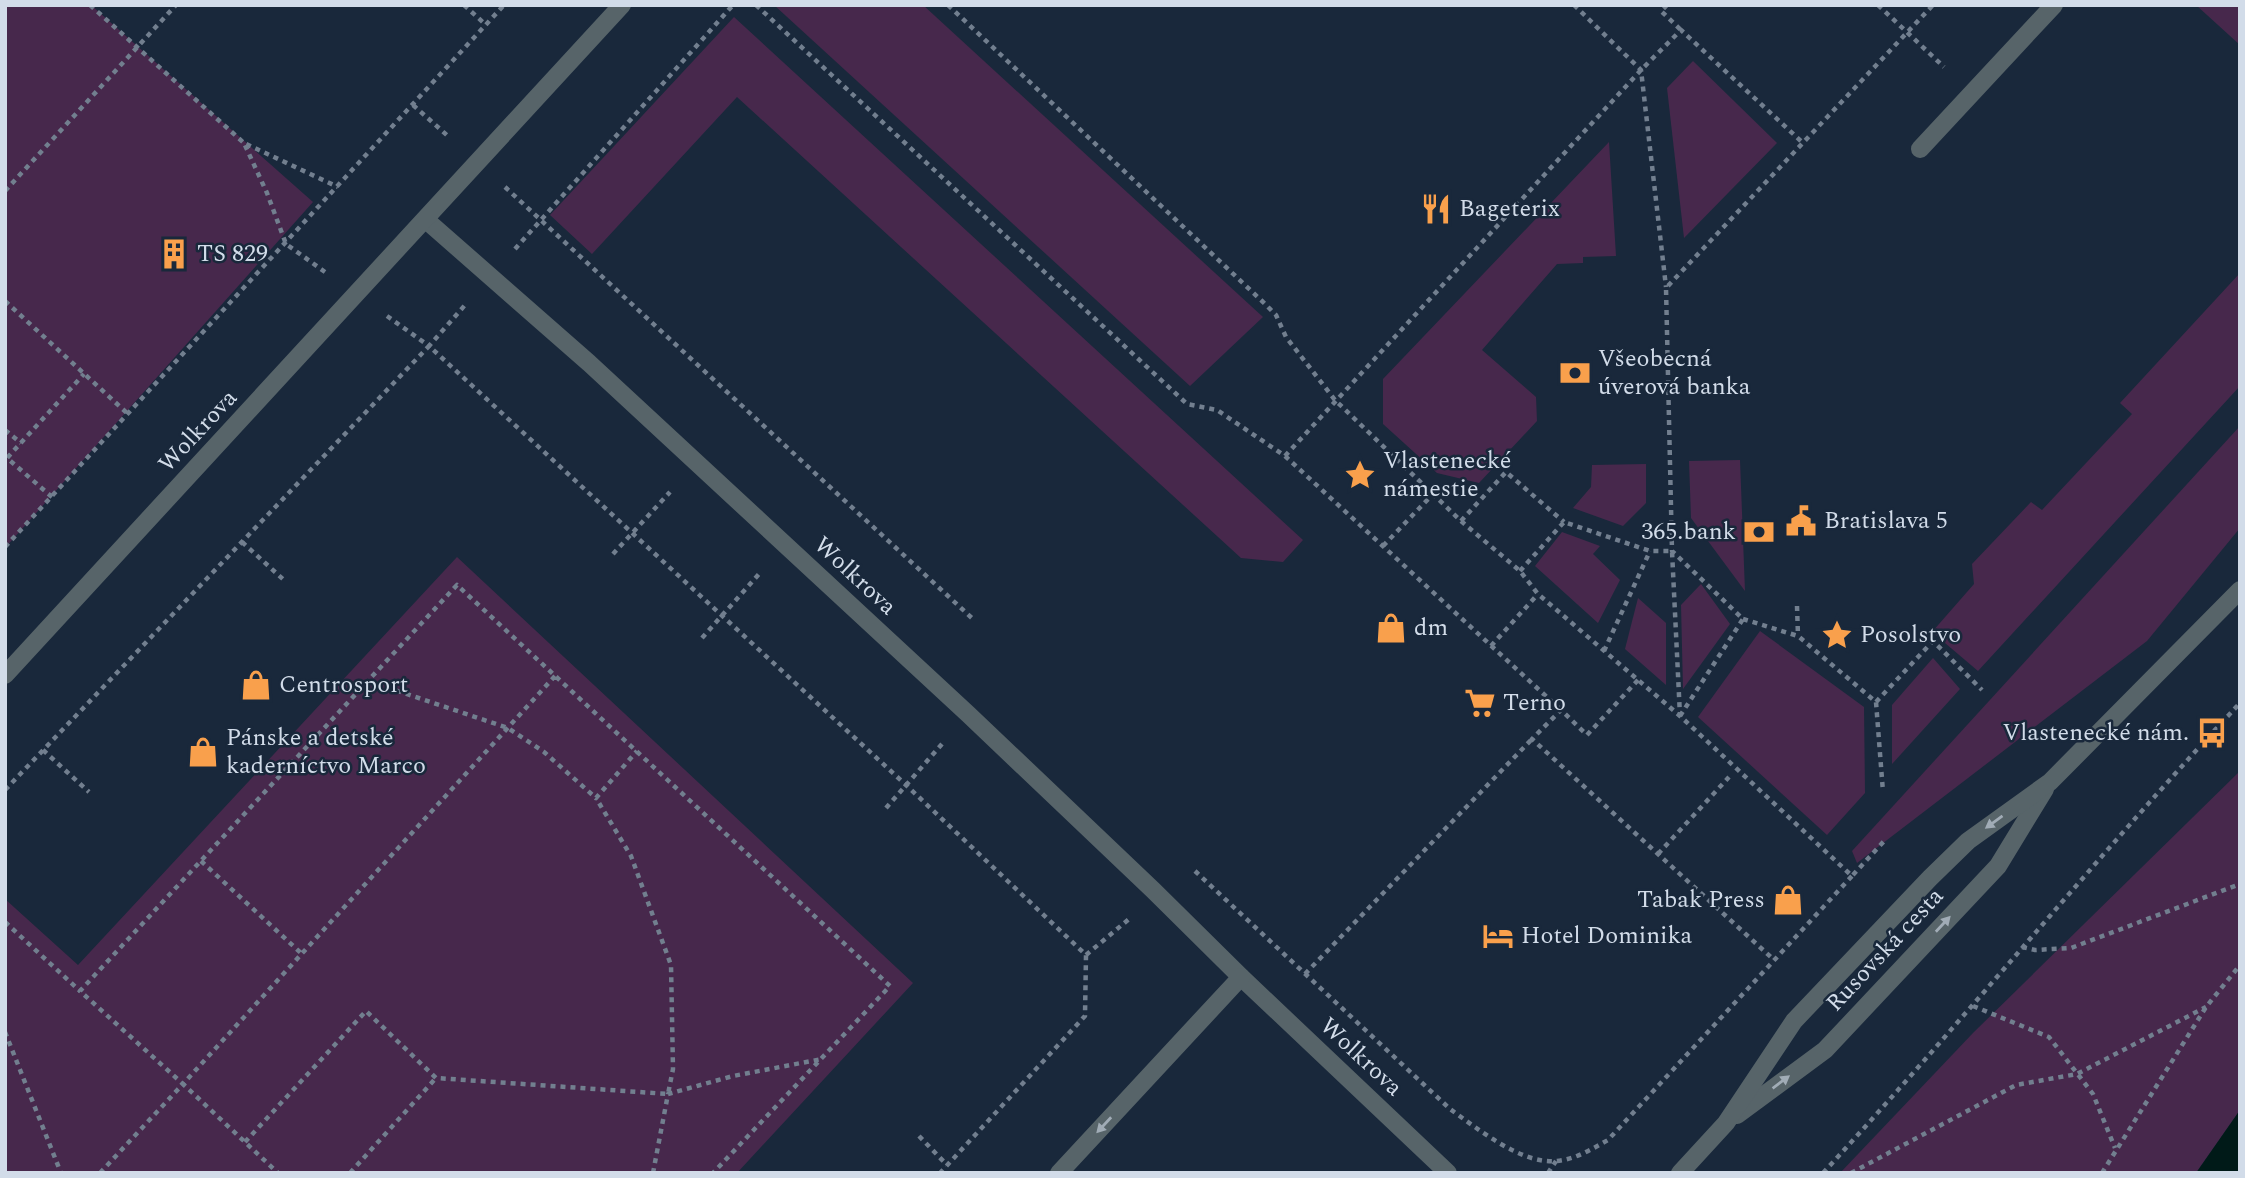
<svg xmlns="http://www.w3.org/2000/svg" width="2245" height="1178" viewBox="0 0 2245 1178" font-family="Spectral,serif">
<style>
.green{fill:#47284c}
.water{fill:#001a18}
.lines{fill:none;stroke-linecap:round;stroke-linejoin:round}
.path{stroke:#727f8f;stroke-width:4.5;stroke-dasharray:5 5;stroke-linecap:butt}
.minor{stroke:#576469;stroke-width:18}
.oneway{fill:#a1acb6}
.labels{text-anchor:middle;dominant-baseline:central;stroke-width:5;stroke-linejoin:round;paint-order:stroke}
.poi-label{font-size:24px;fill:#d2dce9;stroke:#19283b;text-anchor:start}
.street-label{font-size:24px;fill:#d2dce9;stroke:#19283b}
</style>
<rect width="100%" height="100%" fill="#19283b"/>
<!-- green -->
<g class="green">
<path d="M5,5h86l222,197 -308,346z"/>
<path d="M774,5h149l340,312 -73,69z"/>
<path d="M2196,5h44v40z"/>
<path d="M734,17l569,523 -20,22 -42,-4 -504,-461 -145,157 -42,-39z"/>
<path d="M1693,61l84,82 -93,95 -17,-150z"/>
<path d="M1609,142l7,114 -33,1v6l-26,1 -75,86 54,47 1,24 -58,62 -42,-10 -54,-49v-45z"/>
<path d="M2240,273v113l-262,285 -46,-39 42,-48 -2,-20 59,-62 11,8 90,-96 -12,-11z"/>
<path d="M2240,426v102l-93,113 -290,222 -5,-12z"/>
<path d="M1740,460l5,131 -54,-73 -2,-57z"/>
<path d="M1646,464v39l-23,23 -50,-18 18,-21 1,-22z"/>
<path d="M1562,532l38,14 -7,8 27,26 -22,43 -63,-57z"/>
<path d="M457,557l456,426 -176,190h-732v-274l73,66z"/>
<path d="M1701,584l29,40 -47,65 -2,-84z"/>
<path d="M1638,598l28,25v62l-41,-36z"/>
<path d="M1760,631l104,76 1,86 -38,42 -129,-118z"/>
<path d="M1933,658l27,31 -68,75v-59z"/>
<path d="M2240,771v339l-44,63h-356l133,-140z"/>
</g>
<!-- water -->
<path class="water" d="M2240,1110v63h-44z"/>
<g class="lines">
<!-- path -->
<g class="path">
<path d="M90,5l154,138"/>
<path d="M464,5l22,20"/>
<path d="M756,5l431,399 30,6 68,46 276,254"/>
<path d="M948,5l315,297 13,13 10,22 49,63 126,121 59,50 18,23 142,122 172,160 34,-37"/>
<path d="M1574,5l67,65 25,217"/>
<path d="M1667,5l-6,6 20,19"/>
<path d="M1878,5l66,62"/>
<path d="M413,105l36,32"/>
<path d="M505,187l469,433"/>
<path d="M5,191l171,-186"/>
<path d="M515,249l218,-244"/>
<path d="M325,272l-39,-28 -19,-51 -23,-50 94,44"/>
<path d="M5,301l123,113"/>
<path d="M387,316l42,30 36,-41"/>
<path d="M5,430l16,13"/>
<path d="M1285,456l356,-386 40,-40 122,113"/>
<path d="M52,497l-45,-39 77,-84"/>
<path d="M1461,521l45,-49 58,50"/>
<path d="M242,542l43,39"/>
<path d="M1383,546l50,-52"/>
<path d="M5,547l499,-542"/>
<path d="M613,554l57,-62"/>
<path d="M1520,571l44,-49 86,29h22l8,165"/>
<path d="M1797,606l1,30"/>
<path d="M1743,619l55,17 78,66 7,90"/>
<path d="M702,638l57,-64"/>
<path d="M1491,646l47,-52"/>
<path d="M1604,651l46,-100"/>
<path d="M555,676l-372,408 -103,-93 377,-406 433,401 -177,187"/>
<path d="M1638,680l-51,55 -26,-25 -29,29 241,220"/>
<path d="M368,681l140,47 36,24 52,46 41,-47"/>
<path d="M1876,702l57,-61 49,49"/>
<path d="M1680,716l63,-97 -71,-68 -6,-263 267,-283"/>
<path d="M43,750l46,42"/>
<path d="M5,790l424,-444 477,439 180,170 -1,61 -145,157"/>
<path d="M886,808l56,-64"/>
<path d="M1658,854l71,-77"/>
<path d="M201,861l101,93"/>
<path d="M1195,871l255,238c28,20 72,56 107,52 19,-2 35,-12 51,-21l244,-264"/>
<path d="M5,922l75,69"/>
<path d="M2022,947l13,3 36,-2 169,-64"/>
<path d="M1086,955l43,-36"/>
<path d="M1305,974l227,-235"/>
<path d="M1973,1006l76,31 44,57 22,54"/>
<path d="M5,1032l56,141"/>
<path d="M919,1136l28,29"/>
<path d="M245,1142l121,-131 70,67 232,16 5,-25 -2,-104 -40,-109 -35,-58"/>
<path d="M100,1173l83,-89 95,89"/>
<path d="M350,1173l86,-95"/>
<path d="M653,1173l15,-79 65,-18 89,-17"/>
<path d="M1548,1173l8,-12"/>
<path d="M1823,1173c142,-154 274,-317 417,-470"/>
<path d="M1851,1173l165,-88 61,-11 129,-67"/>
<path d="M2102,1173l104,-166 34,-42"/>
</g>
<!-- minor -->
<g class="minor">
<path d="M1920,149l134,-144"/>
<path d="M426,220l163,143 379,351 185,176 88,87 207,196"/>
<path d="M5,675l617,-670"/>
<path d="M1737,1115l88,-65 173,-184 47,-77"/>
<path d="M1059,1173l182,-196"/>
<path d="M1680,1173l46,-50 68,-102 136,-143 38,-37 82,-59 190,-192"/>
</g>
</g>
<!-- one-way arrows -->
<defs><path id="oneway-solid" d="M-6-.8H1V-3.2L6.5 0L1 3.2V.8H-6Z" transform="scale(1.75)"/></defs>
<g class="oneway">
<use href="#oneway-solid" transform="translate(1994 822) rotate(144)"/>
<use href="#oneway-solid" transform="translate(1943 924) rotate(-47)"/>
<use href="#oneway-solid" transform="translate(1781 1082) rotate(-37)"/>
<use href="#oneway-solid" transform="translate(1104 1125) rotate(133)"/>
</g>
<!-- icons -->
<defs>
<g id="restaurant-bare" transform="scale(2.415)"><path d="M-5-6h1v4h1v-4h1v4h1v-4h1v5L-1.5 .5V6h-2V.5L-5-1ZM5-6V6H3V1.5H1.5Q1.5-4 5-6Z" fill="#f9a04c" stroke="#19283b" stroke-width="2.5" paint-order="stroke"/></g>
<g id="building-bare" transform="scale(2.415)"><path d="M-4-6H4V6H1V3H-1V6H-4ZM-2.5-4.3h1.7v1.8h-1.7ZM.8-4.3h1.7v1.8H.8ZM-2.5-1h1.7V.8h-1.7ZM.8-1h1.7V.8H.8Z" fill="#f9a04c" stroke="#19283b" stroke-width="2.5" paint-order="stroke"/></g>
<g id="bank-bare" transform="scale(2.415)"><path d="M-6-4H6V4H-6ZM0-2.3a2.3 2.3 0 1 0 0 4.6a2.3 2.3 0 1 0 0-4.6Z" fill="#f9a04c" stroke="#19283b" stroke-width="2.5" paint-order="stroke"/></g>
<g id="sight-bare" transform="scale(2.415)"><path d="M0-6L1.8-2.2L6-1.7L2.9 1.2L3.7 5.4L0 3.3L-3.7 5.4L-2.9 1.2L-6-1.7L-1.8-2.2Z" fill="#f9a04c" stroke="#19283b" stroke-width="2.5" paint-order="stroke"/></g>
<g id="civic-bare" transform="scale(2.415)"><path d="M-.6-6.5H3V-4.5H.6V-3L4-1V1h2V6H-6V1h2V-1L-.6-3ZM-1.2 2.5V6h2.4V2.5Z" fill="#f9a04c" stroke="#19283b" stroke-width="2.5" paint-order="stroke"/></g>
<g id="shop-bare" transform="scale(2.415)"><path d="M-5-2.5h2.3a2.7 3.5 0 0 1 5.4 0H5L5.5 6h-11ZM-1.5-2.5h3a1.5 2.3 0 0 0-3 0Z" fill="#f9a04c" stroke="#19283b" stroke-width="2.5" paint-order="stroke"/></g>
<g id="supermarket-bare" transform="scale(2.415)"><path d="M-6-5.5h2.5l.6 2H6L4.5 2H-2.5L-4.4-4H-6ZM-1.5 3.2a1.3 1.3 0 1 0 .1 0ZM3 3.2a1.3 1.3 0 1 0 .1 0Z" fill="#f9a04c" stroke="#19283b" stroke-width="2.5" paint-order="stroke"/></g>
<g id="bus-bare" transform="scale(2.415)"><path d="M-5-6H5V4H4V6H2V4H-2V6H-4V4H-5ZM-3.5-4V0h7V-4ZM-3.5 1.2v1.5H-2V1.2ZM2 1.2v1.5H3.5V1.2Z" fill="#f9a04c" stroke="#19283b" stroke-width="2.5" paint-order="stroke"/></g>
<g id="hotel-bare" transform="scale(2.415)"><path d="M-6-4.5h1.5V1H6V5H4.5V3h-9V5H-6ZM-4 0a1.8 1.8 0 1 1 3.6 0ZM.5 0V-2.5h3Q6-2.5 6 0Z" fill="#f9a04c" stroke="#19283b" stroke-width="2.5" paint-order="stroke"/></g>
</defs>
<g fill-rule="evenodd">
<use href="#restaurant-bare" x="1436" y="209"/>
<use href="#building-bare" x="174" y="254"/>
<use href="#bank-bare" x="1575" y="373"/>
<use href="#sight-bare" x="1360" y="475"/>
<use href="#civic-bare" x="1801" y="521"/>
<use href="#bank-bare" x="1759" y="532"/>
<use href="#shop-bare" x="1391" y="628"/>
<use href="#sight-bare" x="1837" y="635"/>
<use href="#shop-bare" x="256" y="685"/>
<use href="#supermarket-bare" x="1480" y="703"/>
<use href="#bus-bare" x="2212" y="733"/>
<use href="#shop-bare" x="203" y="752"/>
<use href="#shop-bare" x="1788" y="900"/>
<use href="#hotel-bare" x="1498" y="936"/>
</g>
<g class="labels">
<!-- poi labels -->
<g class="poi-label">
<text x="1459" y="209">Bageterix</text>
<text x="197" y="254">TS 829</text>
<text x="1598" y="359">Všeobecná<tspan x="1598" dy="28">úverová banka</tspan></text>
<text x="1383" y="461">Vlastenecké<tspan x="1383" dy="28">námestie</tspan></text>
<text x="1824" y="521">Bratislava 5</text>
<text x="1736" y="532" text-anchor="end">365.bank</text>
<text x="1414" y="628">dm</text>
<text x="1860" y="635">Posolstvo</text>
<text x="279" y="685">Centrosport</text>
<text x="1503" y="703">Terno</text>
<text x="2189" y="733" text-anchor="end">Vlastenecké nám.</text>
<text x="226" y="738">Pánske a detské<tspan x="226" dy="28">kaderníctvo Marco</tspan></text>
<text x="1765" y="900" text-anchor="end">Tabak Press</text>
<text x="1521" y="936">Hotel Dominika</text>
</g>
<!-- street labels -->
<g class="street-label">
<text transform="translate(198 431) rotate(-47)">Wolkrova</text>
<text transform="translate(855 576) rotate(43)">Wolkrova</text>
<text transform="translate(1885 950) rotate(-47)">Rusovská cesta</text>
<text transform="translate(1361 1057) rotate(43)">Wolkrova</text>
</g>
</g>
<!-- border -->
<rect width="2245" height="1178" fill="none" stroke="#d2dce9" stroke-width="14"/>
</svg>
